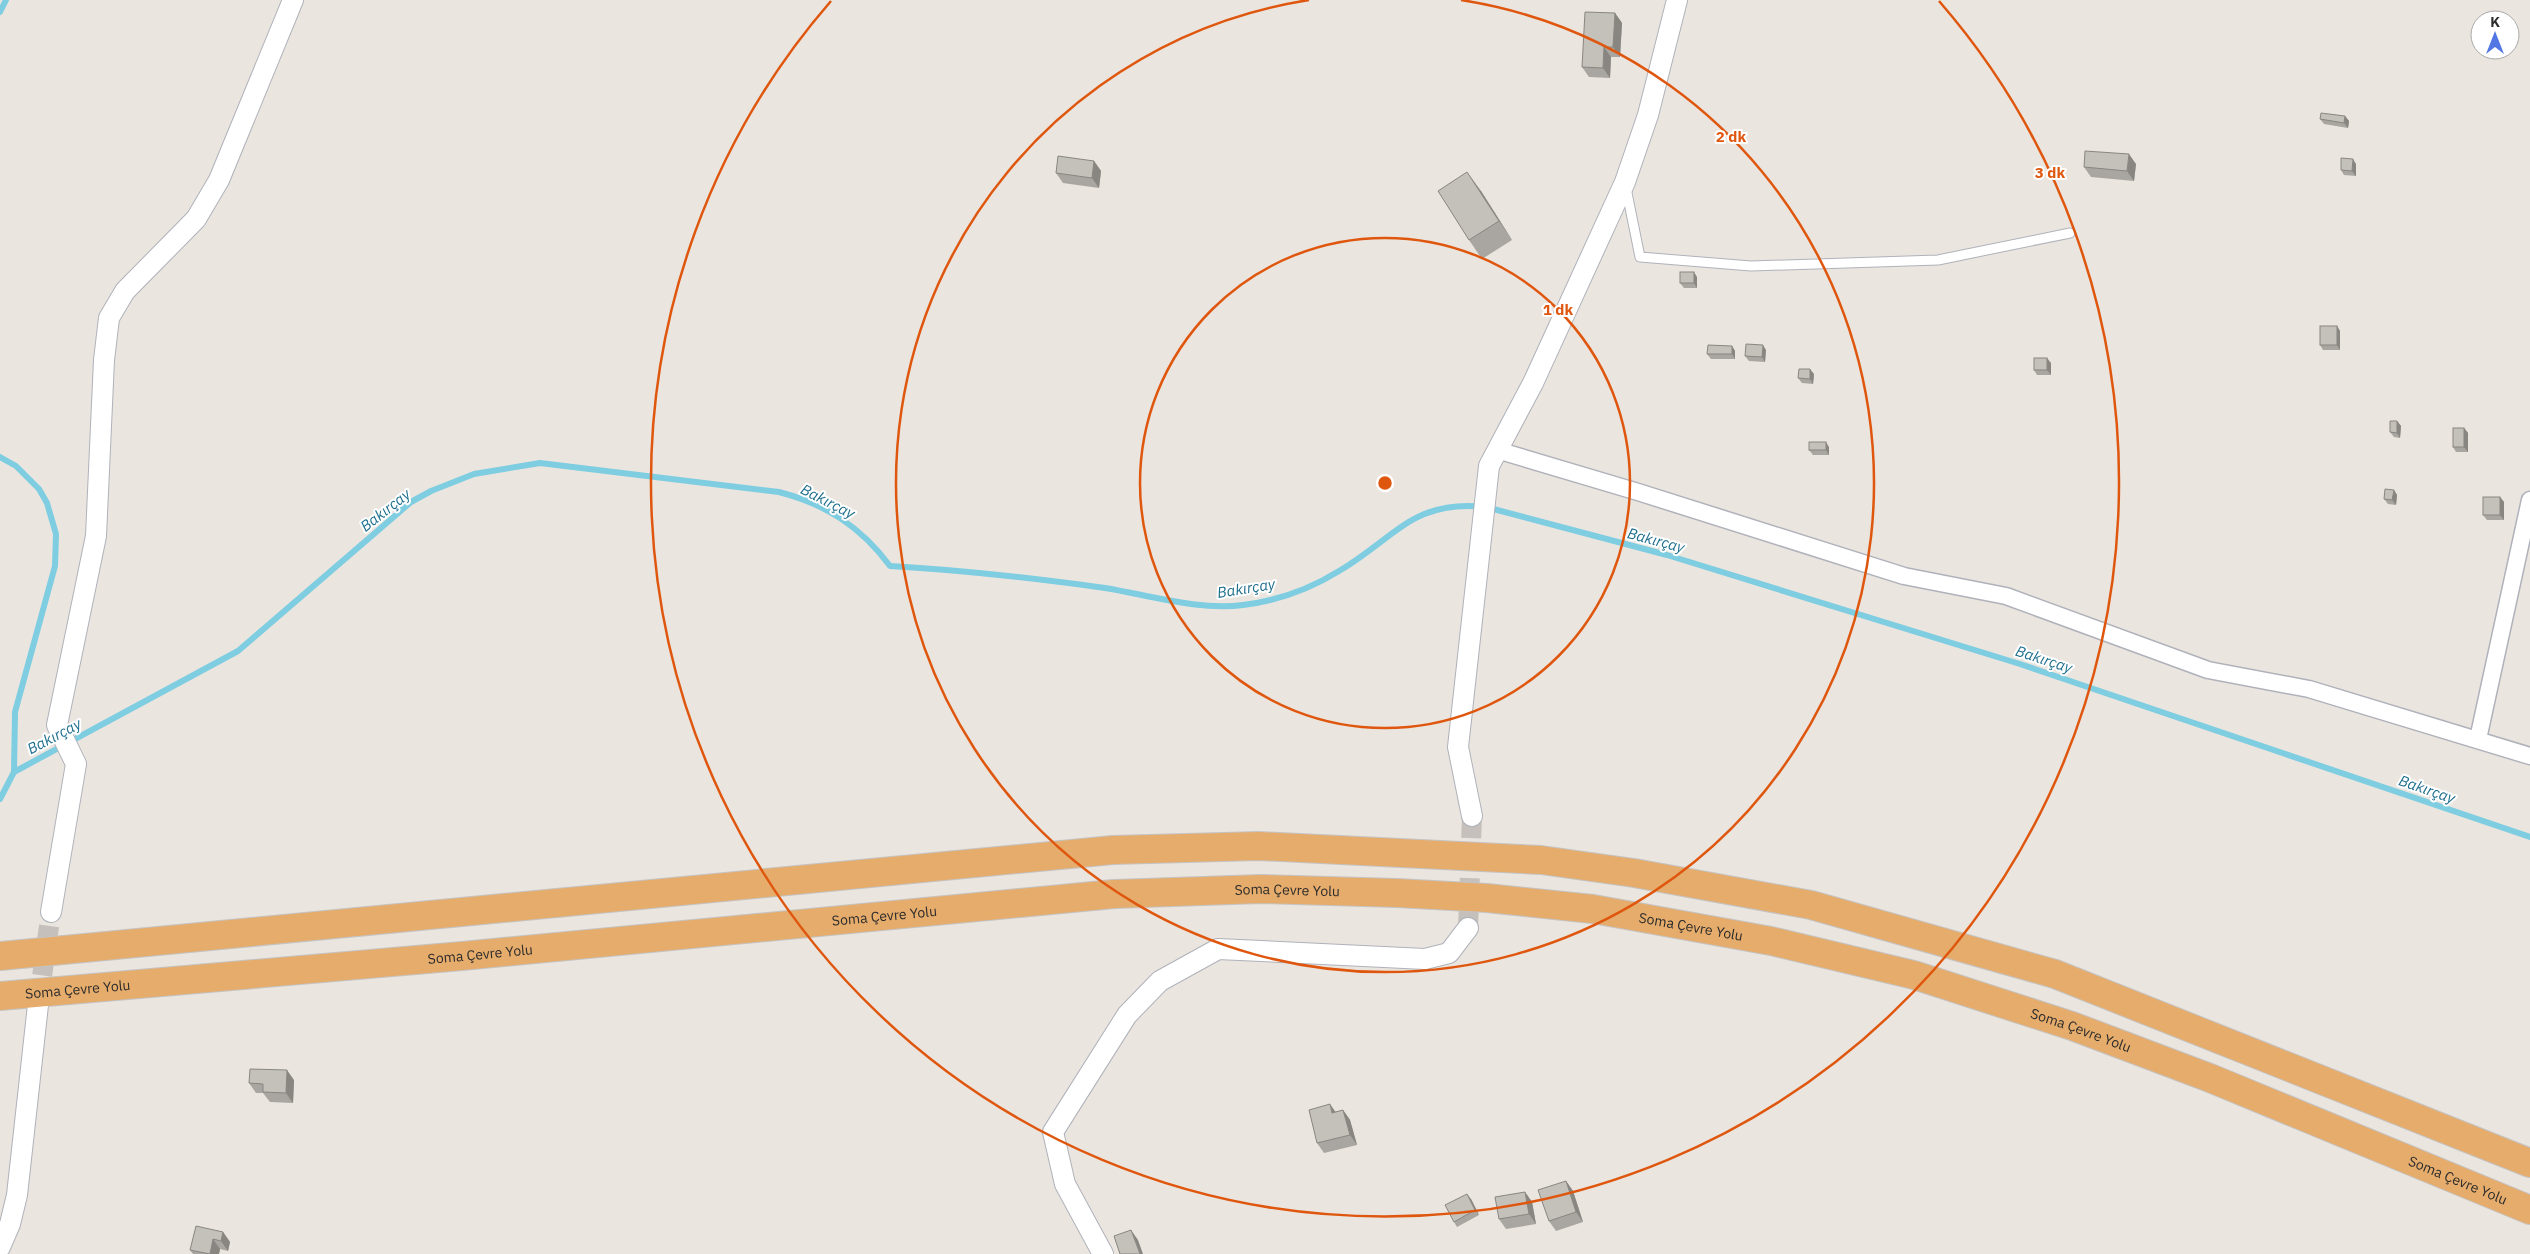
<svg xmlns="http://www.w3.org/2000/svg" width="2530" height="1254" viewBox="0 0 2530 1254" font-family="'IBM Plex Sans',sans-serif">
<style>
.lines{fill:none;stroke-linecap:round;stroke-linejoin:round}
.stream{stroke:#7ecde1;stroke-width:6}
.tertiary-tunnel{stroke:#c5c0bb;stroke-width:20;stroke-dasharray:20 10;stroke-linecap:butt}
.service-casing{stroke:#afb2ba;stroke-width:11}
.minor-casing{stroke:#afb2ba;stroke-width:19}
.tertiary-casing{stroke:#afb2ba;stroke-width:22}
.trunk-casing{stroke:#c4c4c4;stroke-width:30}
.service{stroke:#fff;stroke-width:9}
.minor{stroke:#fff;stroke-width:16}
.tertiary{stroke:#fff;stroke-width:20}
.trunk{stroke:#e6ac6c;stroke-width:28}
.wall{fill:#a9a5a0}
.shaded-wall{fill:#898682}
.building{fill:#c4c0ba;stroke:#898682}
.ring{fill:none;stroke:#df570e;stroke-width:2.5}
.labels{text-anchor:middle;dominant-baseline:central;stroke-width:4;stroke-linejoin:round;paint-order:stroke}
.street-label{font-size:14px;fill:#2b2b2b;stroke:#fff}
.water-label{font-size:15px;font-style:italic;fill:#1d6e8d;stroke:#fff}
.centre{fill:#df570e;stroke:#fff;stroke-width:2.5}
.ring-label{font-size:15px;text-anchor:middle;font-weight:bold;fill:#df570e;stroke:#fff;stroke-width:4;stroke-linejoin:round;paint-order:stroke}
</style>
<rect width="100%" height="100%" fill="#ebe5df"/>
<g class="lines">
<!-- stream -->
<g class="stream">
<path d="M0,12l6,-12"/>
<path d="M0,457l16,9 23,23 8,14 9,31 -1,32 -40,146 -1,60"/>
<path d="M0,799l14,-27 224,-121 173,-149 20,-11 43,-17 66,-11 239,29c47,12 82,35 111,74 72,4 143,12 215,22 43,7 95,23 138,17 33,-4 67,-16 96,-34 56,-33 74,-72 147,-64l181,48 353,109 510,173"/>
</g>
<!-- tertiary-tunnel -->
<g class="tertiary-tunnel">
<path d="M1468,928l4,-112"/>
<path d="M38,1005l13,-93"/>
</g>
<!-- service casing -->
<g class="service-casing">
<path id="service" d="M1626,188l14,69 111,9 187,-6 132,-27"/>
</g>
<!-- minor casing -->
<g class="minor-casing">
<g id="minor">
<path d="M1497,450l141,42 266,84 102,20 202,74 101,19 221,67"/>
<path d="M2478,739l52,-239"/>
</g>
</g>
<!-- tertiary casing -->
<g class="tertiary-casing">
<g id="tertiary">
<path d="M1472,816l-14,-69 31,-281 44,-83 92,-201 23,-67 29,-115"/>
<path d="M51,912l25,-148 -19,-39 39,-189 8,-176 5,-42 16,-27 71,-72 23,-39 74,-180"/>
<path d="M0,1247l10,-23 7,-29 21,-190"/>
<path d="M1103,1254l-38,-70 -12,-52 74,-117 33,-34 58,-32 207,10 24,-6 19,-25"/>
</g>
</g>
<!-- trunk casing -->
<g class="trunk-casing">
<g id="trunk">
<path d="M0,956l1113,-106 146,-4 282,14 93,13 177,32 244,69 475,189"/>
<path id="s1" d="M0,996l462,-40 652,-62 147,-5 136,4 90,5 106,11 178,32 143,34 158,51 138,52 320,132"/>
</g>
</g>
<!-- service -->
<use href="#service" class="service"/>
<!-- minor -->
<use href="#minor" class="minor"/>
<!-- tertiary -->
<use href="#tertiary" class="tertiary"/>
<!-- trunk -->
<use href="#trunk" class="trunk"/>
</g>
<!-- wall -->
<g class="wall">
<path d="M1615,13l7,10 -2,34h-9l-1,21 -21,-1 -7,-10z"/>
<path d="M2345,116l4,5 -1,7 -24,-4 -4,-5z"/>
<path d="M1094,161l7,10 -2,17 -36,-5 -7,-10z"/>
<path d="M2136,164l-2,17 -43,-4 -7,-10z"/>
<path d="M2356,164v12l-12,-1 -3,-5z"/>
<path d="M1481,191l31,49 -30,19 -13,-19z"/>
<path d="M1697,277v11h-13l-4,-5z"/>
<path d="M2337,326l3,5v19h-17l-3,-5z"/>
<path d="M1732,346l3,5v8h-24l-4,-5z"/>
<path d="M1766,350l-1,12 -16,-1 -4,-5z"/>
<path d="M2051,363v12h-14l-3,-5z"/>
<path d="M1814,374l-1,10 -11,-1 -4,-5z"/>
<path d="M2397,421l4,5 -1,12 -6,-1 -4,-5z"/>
<path d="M2464,428l4,5v19h-12l-3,-5z"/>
<path d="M1829,447v8h-16l-4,-5z"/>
<path d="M2394,490l3,5 -1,10 -8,-1 -4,-5z"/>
<path d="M2500,497l4,5v18h-17l-4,-5z"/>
<path d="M294,1080l-1,23 -23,-1 -7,-9h-7l-7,-10z"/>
<path d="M1343,1110l7,10 7,25 -33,8 -7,-10 18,-31z"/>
<path d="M1566,1181l7,10 10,31 -27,9 -7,-10z"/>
<path d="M1525,1192l7,10 4,22 -30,5 -7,-10z"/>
<path d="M1471,1199l8,16 -22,12 -3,-5z"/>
<path d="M223,1232l7,10 -2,9 -8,-2 -1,5h-26l-3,-4z"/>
</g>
<!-- shaded-wall -->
<g class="shaded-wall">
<path d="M1615,13l7,10 -2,34 -7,-10z"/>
<path d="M1604,47l7,10 -1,21 -7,-10z"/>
<path d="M2345,116l4,5 -1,7 -4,-5z"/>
<path d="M2129,154l7,10 -2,17 -7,-10z"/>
<path d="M2353,159l3,5v12l-4,-5z"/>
<path d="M1094,161l7,10 -2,17 -7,-10z"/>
<path d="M1467,172l14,19 31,49 -13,-19z"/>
<path d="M1694,272l3,5v11l-3,-5z"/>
<path d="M2337,326l3,5v19l-3,-5z"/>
<path d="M1763,345l3,5 -1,12 -3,-5z"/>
<path d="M1732,346l3,5v8l-3,-5z"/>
<path d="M2047,358l4,5v12l-4,-5z"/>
<path d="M1810,369l4,5 -1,10 -3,-5z"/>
<path d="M2397,421l4,5 -1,12 -3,-5z"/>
<path d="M2464,428l4,5v19l-4,-5z"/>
<path d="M1826,442l3,5v8l-3,-5z"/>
<path d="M2394,490l3,5 -1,10 -4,-5z"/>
<path d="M2500,497l4,5v18l-4,-5z"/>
<path d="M287,1070l7,10 -1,23 -7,-10z"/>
<path d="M1330,1104l7,10 -5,-1z"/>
<path d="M1343,1110l7,10 7,25 -7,-10z"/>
<path d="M1566,1181l7,10 10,31 -7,-10z"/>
<path d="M1525,1192l7,10 4,22 -7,-10z"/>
<path d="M1467,1194l4,5 8,16 -4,-5z"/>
<path d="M1131,1230l7,10 5,14h-3z"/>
<path d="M223,1232l7,10 -2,9 -7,-10z"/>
<path d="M213,1239l7,10 -1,5h-9z"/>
</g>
<!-- building -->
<g class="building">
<path d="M1585,12l30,1 -2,34h-9l-1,21 -21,-1z"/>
<path d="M2321,113l24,3 -1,7 -24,-4z"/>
<path d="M2085,151l44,3 -2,17 -43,-4z"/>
<path d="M1058,156l36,5 -2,17 -36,-5z"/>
<path d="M2341,158l12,1 -1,12 -11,-1z"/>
<path d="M1467,172l32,49 -30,19 -31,-49z"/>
<rect x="1680" y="272" width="14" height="11"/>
<rect x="2320" y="326" width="17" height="19"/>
<path d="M1746,344l17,1 -1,12 -17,-1z"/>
<path d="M1708,345l24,1v8h-25z"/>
<rect x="2034" y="358" width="13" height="12"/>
<path d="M1799,369h11v10l-12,-1z"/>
<path d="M2390,421h7v12l-7,-1z"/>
<rect x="2453" y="428" width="11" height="19"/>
<rect x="1809" y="442" width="17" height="8"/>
<path d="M2385,489l9,1 -2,10 -8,-1z"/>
<rect x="2483" y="497" width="17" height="18"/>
<path d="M250,1069l37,1 -1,23 -23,-1v-8l-14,-1z"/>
<path d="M1330,1104l2,9 11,-3 7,25 -33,8 -8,-33z"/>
<path d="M1566,1181l10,31 -27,9 -11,-31z"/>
<path d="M1525,1192l4,22 -30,5 -4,-22z"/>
<path d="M1467,1194l8,16 -21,12 -9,-17z"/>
<path d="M196,1226l27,6 -2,9 -8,-2 -3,15 -20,-4z"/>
<path d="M1131,1230l9,24h-20l-6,-18z"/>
</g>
<!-- distance rings -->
<g class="ring">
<circle cx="1385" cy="483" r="245"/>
<path d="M1461 0A489 489 0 1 1 1309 0"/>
<path d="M1939 1A734 734 0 1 1 831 1"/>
</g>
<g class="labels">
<!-- street labels -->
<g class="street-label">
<text stroke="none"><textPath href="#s1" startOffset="1292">Soma Çevre Yolu</textPath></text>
<text stroke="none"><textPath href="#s1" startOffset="888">Soma Çevre Yolu</textPath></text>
<text stroke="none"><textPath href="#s1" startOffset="1698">Soma Çevre Yolu</textPath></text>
<text stroke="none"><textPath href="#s1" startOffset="482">Soma Çevre Yolu</textPath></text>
<text stroke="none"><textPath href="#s1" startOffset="78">Soma Çevre Yolu</textPath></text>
<text stroke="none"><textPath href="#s1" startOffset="2102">Soma Çevre Yolu</textPath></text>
<text stroke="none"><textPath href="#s1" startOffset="2508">Soma Çevre Yolu</textPath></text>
</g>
<!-- water labels -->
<g class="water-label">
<text transform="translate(828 501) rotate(27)">Bakırçay</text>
<text transform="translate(385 510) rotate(-38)">Bakırçay</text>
<text transform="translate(1656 540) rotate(15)">Bakırçay</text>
<text transform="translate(1246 588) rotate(-9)">Bakırçay</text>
<text transform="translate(2044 659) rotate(18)">Bakırçay</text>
<text transform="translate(54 736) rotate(-28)">Bakırçay</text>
<text transform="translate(2427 789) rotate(19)">Bakırçay</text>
</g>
</g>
<circle cx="1385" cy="483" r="8" class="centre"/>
<g class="ring-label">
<text x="1731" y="142">2 dk</text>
<text x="2050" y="178">3 dk</text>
<text x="1558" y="315">1 dk</text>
</g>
<!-- north arrow -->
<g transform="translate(2495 35)"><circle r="24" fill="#ffffff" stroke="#aaaaaa"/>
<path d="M0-4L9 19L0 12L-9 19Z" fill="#5277e5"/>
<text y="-8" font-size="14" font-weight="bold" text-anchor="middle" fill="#2b2b2b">K</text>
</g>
</svg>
